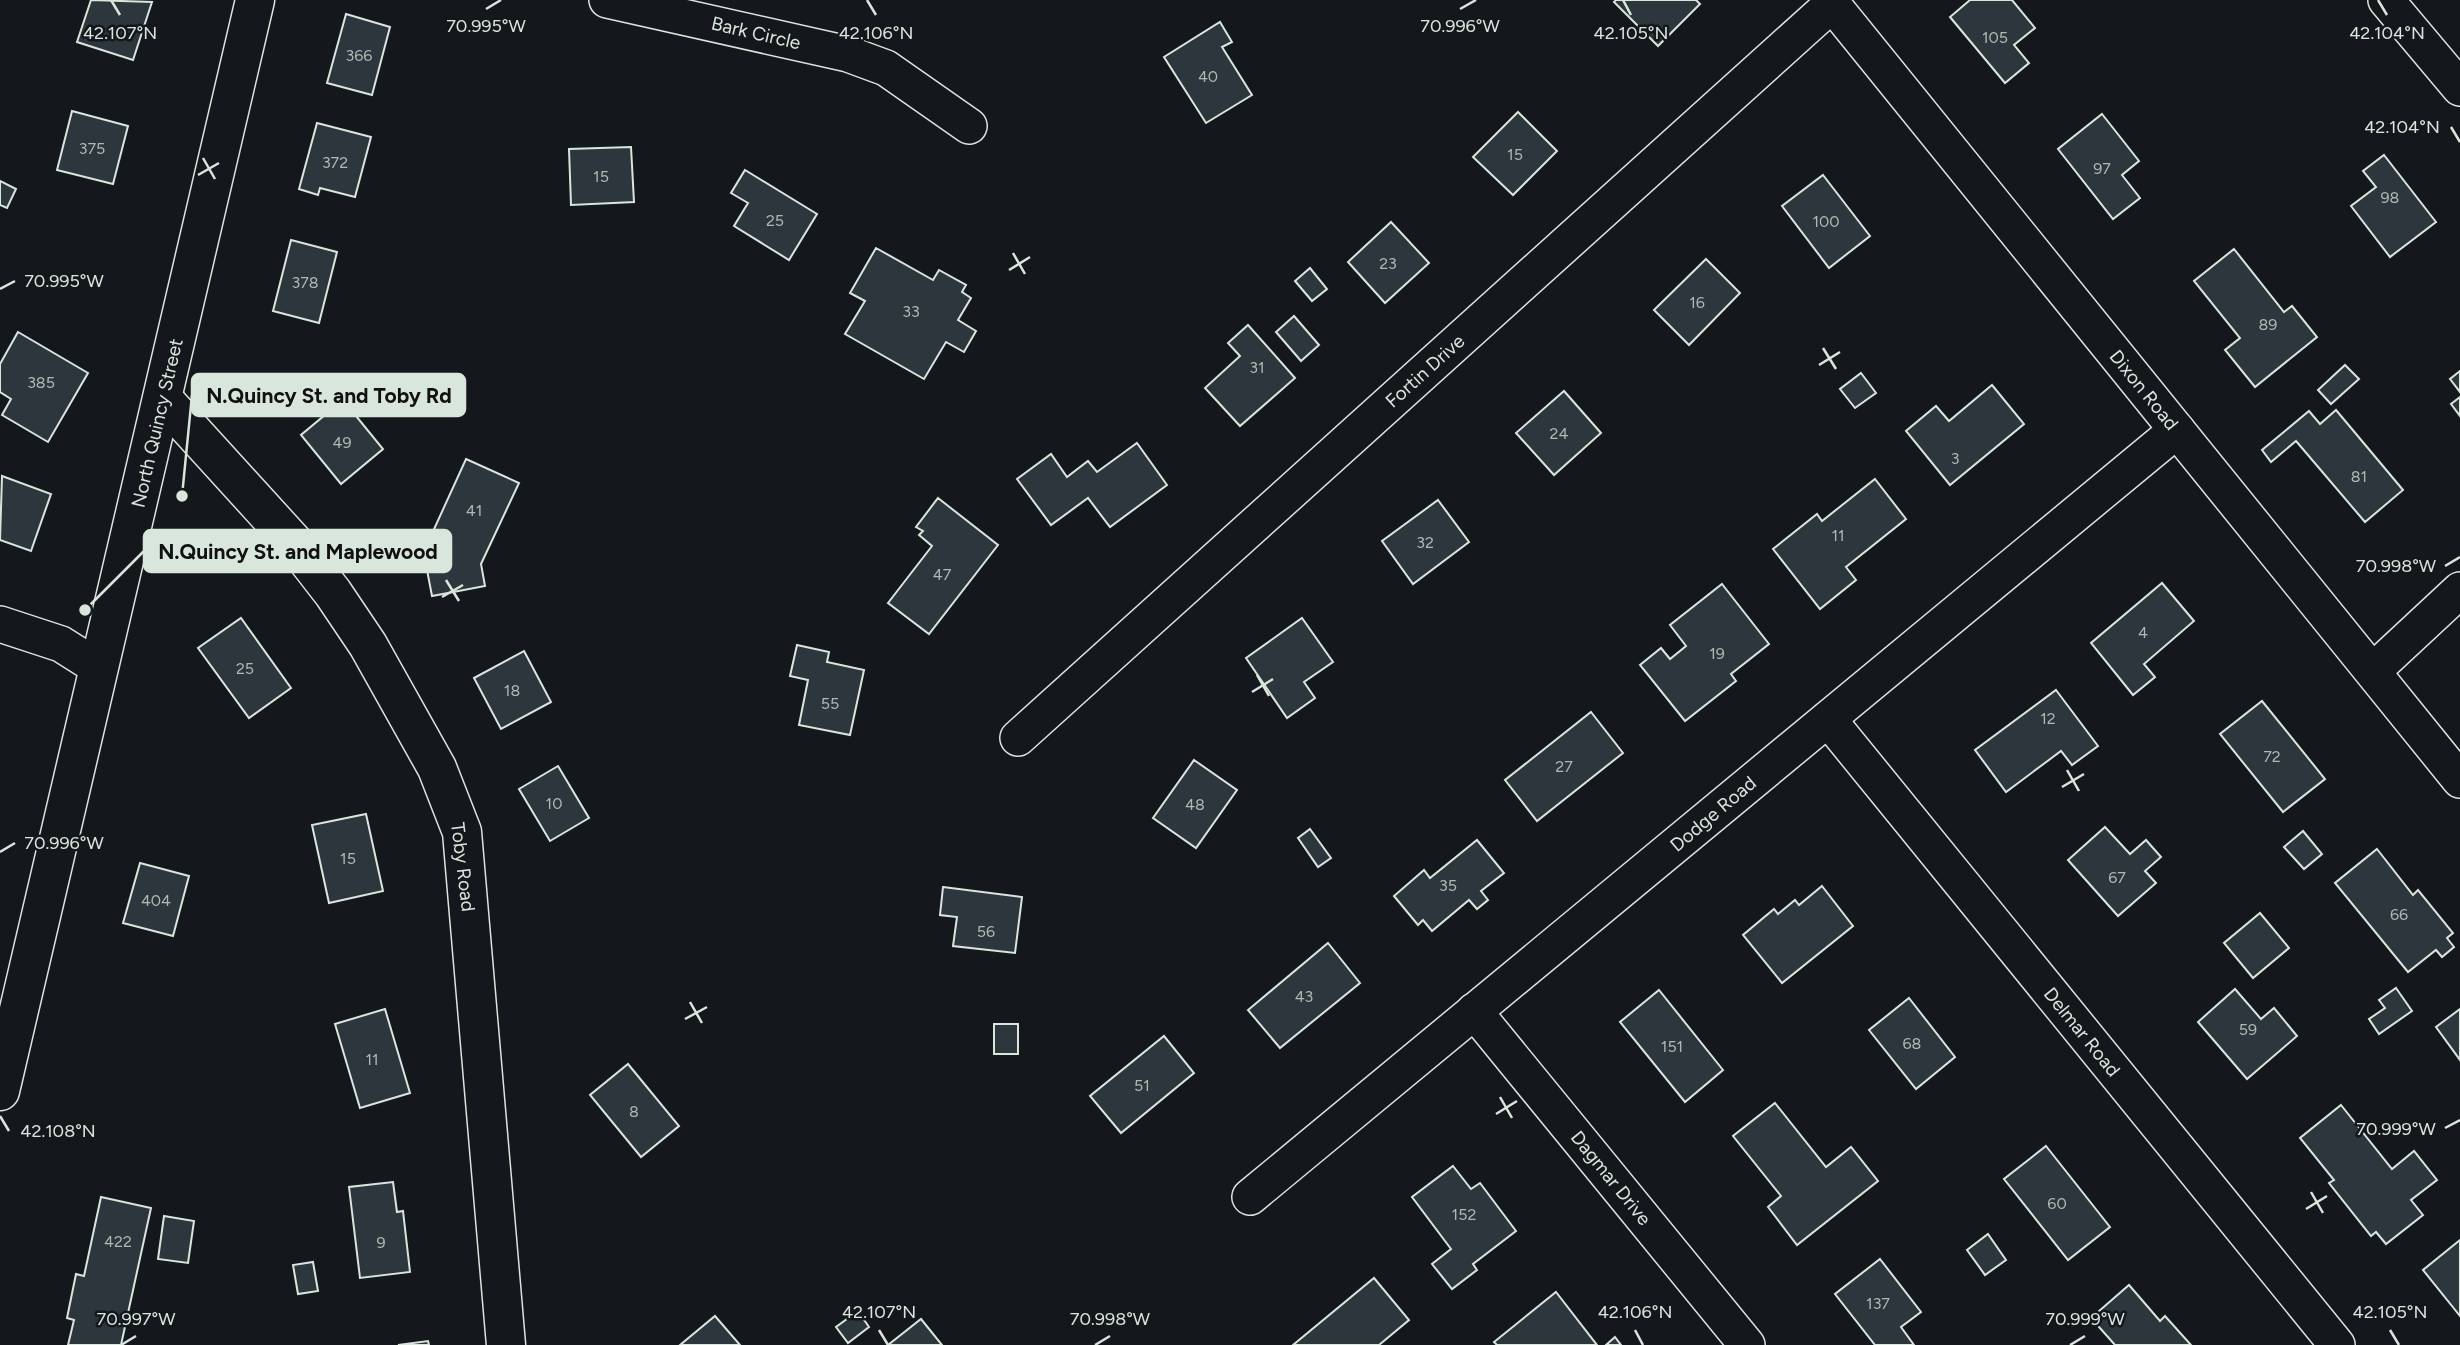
<svg xmlns="http://www.w3.org/2000/svg" width="2460" height="1345" viewBox="0 0 2460 1345" font-family="Figtree,sans-serif">
<style>
.building{fill:#2c363c;stroke:#d8e6dc;stroke-width:2}
.lines{fill:none;stroke-linecap:round;stroke-linejoin:round}
.street-casing{stroke:#d8e6dc;stroke-width:38}
.secondary-casing{stroke:#d8e6dc;stroke-width:41}
.street{stroke:#14181c;stroke-width:35}
.secondary{stroke:#14181c;stroke-width:38}
.ticks{fill:none;stroke:#d8e6dc;stroke-width:2.5}
.labels{text-anchor:middle;dominant-baseline:central;stroke-width:5;stroke-linejoin:round;paint-order:stroke}
.number-label{font-size:16px;fill:#adbab4}
.street-label{font-size:19px;fill:#d8e6dc;stroke:#14181c}
.ticks-label{font-size:18px;text-anchor:middle;fill:#d8e6dc;stroke:#14181c;stroke-width:5;stroke-linejoin:round;paint-order:stroke}
.leader{fill:none;stroke:#d8e6dc;stroke-width:2.5}
.callout-dot{fill:#d8e6dc;stroke:#14181c;stroke-width:2.5}
.callout{fill:#d8e6dc;stroke:#d8e6dc;stroke-width:2.5}
.callout-label{font-size:21px;text-anchor:middle;font-weight:bold;fill:#111}
</style>
<rect width="100%" height="100%" fill="#14181c"/>
<!-- building -->
<g class="building">
<path d="M91,0l61,2 -19,58 -56,-18z"/>
<path d="M1616,0h80l4,4 -42,42 -44,-44z"/>
<path d="M1970,0h42l23,28 -21,17 15,18 -24,20 -55,-66z"/>
<path d="M346,14l44,13 -18,68 -45,-12z"/>
<path d="M1220,22l12,20 -10,5 30,48 -46,28 -42,-66z"/>
<path d="M72,111l56,15 -15,58 -56,-14z"/>
<path d="M1518,112l39,39 -44,44 -40,-38z"/>
<path d="M2102,114l37,47 -17,14 18,23 -27,21 -55,-70z"/>
<path d="M317,123l54,14 -16,60 -35,-9 -2,7 -19,-6z"/>
<path d="M631,147l3,55 -63,3 -2,-56z"/>
<path d="M2384,155l52,67 -46,35 -39,-51 25,-19 -13,-16z"/>
<path d="M745,170l72,44 -28,46 -55,-34 14,-23 -17,-10z"/>
<path d="M1823,175l47,61 -41,32 -47,-62z"/>
<path d="M0,181l16,8 -9,19 -7,-3z"/>
<path d="M1391,222l38,41 -44,40 -37,-41z"/>
<path d="M291,240l46,12 -18,71 -46,-12z"/>
<path d="M876,248l57,32 6,-10 27,15 -4,7 9,6 -13,22 18,11 -12,21 -18,-10 -22,37 -79,-45 20,-33 -15,-8z"/>
<path d="M2234,249l50,63 8,-6 25,31 -62,50 -30,-37 15,-12 -46,-57z"/>
<path d="M1706,259l34,34 -51,52 -35,-35z"/>
<path d="M1310,268l17,21 -15,12 -17,-20z"/>
<path d="M1294,316l25,29 -18,16 -25,-29z"/>
<path d="M1248,325l47,53 -55,48 -35,-38 35,-32 -12,-13z"/>
<path d="M18,332l70,41 -40,69 -46,-27 9,-16 -11,-7v-28z"/>
<path d="M2345,365l14,14 -28,25 -13,-14z"/>
<path d="M2460,371v21l-10,-13z"/>
<path d="M1861,373l15,20 -21,15 -15,-19z"/>
<path d="M1992,385l32,39 -74,61 -44,-54 30,-25 13,15z"/>
<path d="M1564,391l37,42 -47,42 -38,-42z"/>
<path d="M2460,397v19l-9,-12z"/>
<path d="M343,400l40,49 -42,35 -40,-49z"/>
<path d="M2336,410l67,80 -38,32 -69,-81 -25,21 -9,-12 47,-39 11,13z"/>
<path d="M1137,443l30,42 -57,42 -22,-29 -37,27 -34,-46 34,-25 16,23 21,-16 9,11z"/>
<path d="M466,459l53,24 -38,81 4,22 -53,10 -5,-26 12,-2 7,-23 -16,-7z"/>
<path d="M2,476l49,18 -20,57 -31,-11z"/>
<path d="M1875,479l31,40 -60,48 10,13 -36,29 -47,-60 44,-35 5,7z"/>
<path d="M938,498l60,47 -69,89 -41,-31 44,-57 -13,-11 4,-4 -7,-4z"/>
<path d="M1438,500l31,42 -56,42 -31,-43z"/>
<path d="M2162,583l32,38 -50,43 11,13 -22,18 -42,-52z"/>
<path d="M1722,584l47,60 -38,30 5,7 -51,40 -45,-56 21,-17 9,11 16,-13 -16,-21z"/>
<path d="M241,618l50,70 -42,30 -51,-70z"/>
<path d="M1302,618l31,44 -29,20 11,16 -28,20 -41,-60z"/>
<path d="M797,645l32,7 -2,10 37,8 -14,65 -51,-10 9,-45 -18,-4z"/>
<path d="M524,651l27,51 -50,27 -27,-51z"/>
<path d="M2056,690l42,56 -26,19 -11,-14 -55,41 -31,-42z"/>
<path d="M2262,701l63,78 -42,33 -63,-78z"/>
<path d="M1591,712l32,41 -86,68 -32,-41z"/>
<path d="M1194,760l43,30 -41,58 -43,-30z"/>
<path d="M558,766l31,52 -39,23 -31,-52z"/>
<path d="M366,814l17,77 -54,12 -17,-78z"/>
<path d="M2105,827l25,27 16,-14 15,17 -16,14 11,12 -38,33 -50,-56z"/>
<path d="M1310,829l21,29 -13,9 -20,-29z"/>
<path d="M2303,831l19,23 -18,15 -20,-22z"/>
<path d="M1477,840l27,33 -23,18 7,9 -11,9 -8,-9 -37,31 -9,-11 -5,5 -24,-29 30,-26 6,8z"/>
<path d="M2377,849l36,46 5,-5 35,43 -6,5 7,9 -12,10 -6,-7 -28,22 -73,-89z"/>
<path d="M140,863l49,13 -16,60 -50,-13z"/>
<path d="M1822,886l31,40 -71,57 -39,-48 31,-26 4,5 17,-14 4,5z"/>
<path d="M943,887l79,10 -7,56 -62,-7 4,-29 -17,-2z"/>
<path d="M2260,913l29,35 -36,30 -29,-35z"/>
<path d="M1328,943l32,40 -80,65 -32,-38z"/>
<path d="M2396,988l16,23 -33,23 -10,-15 16,-11 -6,-8z"/>
<path d="M2235,989l26,30 13,-11 23,28 -50,43 -49,-57z"/>
<path d="M1659,990l64,80 -38,32 -65,-80z"/>
<path d="M1909,998l46,59 -39,32 -47,-59z"/>
<path d="M385,1009l25,84 -50,15 -25,-84z"/>
<path d="M2460,1009v51l-24,-33z"/>
<rect x="994" y="1024" width="24" height="30"/>
<path d="M1164,1036l30,37 -73,60 -31,-37z"/>
<path d="M628,1064l51,62 -38,31 -51,-62z"/>
<path d="M1775,1103l51,64 25,-20 27,34 -81,64 -29,-38 13,-11 -48,-60z"/>
<path d="M2341,1105l51,64 22,-18 23,29 -26,20 12,15 -37,29 -10,-12 -5,4 -42,-53 5,-3 -34,-42z"/>
<path d="M2046,1146l64,81 -42,33 -64,-81z"/>
<path d="M1453,1166l18,23 9,-6 36,48 -43,33 4,6 -25,19 -20,-25 19,-15 -39,-52z"/>
<path d="M393,1182l4,30 6,-1 7,61 -50,6 -11,-91z"/>
<path d="M101,1197l50,11 -30,137h-53l6,-25 -7,-2 9,-44 8,2z"/>
<path d="M164,1216l30,5 -6,42 -30,-4z"/>
<path d="M1988,1234l18,26 -21,15 -18,-25z"/>
<path d="M2460,1240v76l-37,-46z"/>
<path d="M1880,1259l41,53 -20,15 13,18h-39l-40,-51z"/>
<path d="M313,1262l5,29 -20,3 -5,-29z"/>
<path d="M1374,1278l35,42 -30,25h-86z"/>
<path d="M2129,1285l31,36 5,-5 26,29h-76l-24,-27z"/>
<path d="M1556,1292l41,53h-100l-3,-3z"/>
<path d="M858,1311l11,16 -21,16 -12,-16z"/>
<path d="M715,1316l25,29h-60z"/>
<path d="M921,1319l21,26h-54z"/>
<path d="M1615,1337l6,8h-15z"/>
<path d="M428,1341l1,4h-31z"/>
</g>
<g class="lines">
<!-- street casing -->
<g class="street-casing">
<g id="street">
<path d="M607,0l241,54 38,14 83,58"/>
<path d="M1829,0l631,780"/>
<path d="M2386,0l74,88"/>
<path d="M0,624l61,20 38,24"/>
<path d="M2373,671l87,-81"/>
<path d="M1828,719l509,626"/>
<path d="M1018,738l814,-734"/>
<path d="M1474,1011l273,334"/>
<path d="M1250,1197l927,-767"/>
</g>
</g>
<!-- secondary casing -->
<g class="secondary-casing">
<g id="secondary">
<path d="M163,399l132,145 38,49 35,52 69,123 25,64 44,513"/>
<path d="M0,1091l255,-1091"/>
</g>
</g>
<!-- street -->
<use href="#street" class="street"/>
<!-- secondary -->
<use href="#secondary" class="secondary"/>
</g>
<!-- ticks -->
<path class="ticks" d="M111,0l9,15M867,0l9,15M1623,0l8,15M2378,0l9,15M486,9l15,-9M1460,9l16,-9M2451,127l9,15M203,158l12,21M198,175l21,-12M1013,253l12,21M1009,270l21,-13M0,289l15,-8M1823,348l13,21M1819,365l21,-13M2445,566l15,-9M446,580l13,21M442,597l21,-12M1257,675l12,21M1252,692l21,-13M2067,770l12,21M2062,787l22,-13M0,852l15,-9M690,1002l12,21M685,1019l22,-12M1500,1097l12,21M1496,1114l21,-13M0,1116l9,15M2445,1128l15,-8M2311,1192l12,21M2306,1209l21,-13M879,1330l9,15M1635,1330l8,15M2390,1330l9,15M121,1345l15,-9M1095,1345l15,-9M2070,1345l15,-9"/>
<g class="labels">
<!-- number labels -->
<g class="number-label">
<text x="1995" y="37">105</text>
<text x="359" y="55">366</text>
<text x="1208" y="76">40</text>
<text x="92" y="148">375</text>
<text x="1515" y="154">15</text>
<text x="335" y="162">372</text>
<text x="2102" y="168">97</text>
<text x="601" y="176">15</text>
<text x="2390" y="197">98</text>
<text x="775" y="220">25</text>
<text x="1826" y="221">100</text>
<text x="1388" y="263">23</text>
<text x="305" y="282">378</text>
<text x="1697" y="302">16</text>
<text x="911" y="311">33</text>
<text x="2268" y="324">89</text>
<text x="1257" y="367">31</text>
<text x="41" y="382">385</text>
<text x="1559" y="433">24</text>
<text x="342" y="442">49</text>
<text x="1955" y="458">3</text>
<text x="2359" y="476">81</text>
<text x="474" y="510">41</text>
<text x="1838" y="535">11</text>
<text x="1425" y="542">32</text>
<text x="942" y="574">47</text>
<text x="2143" y="632">4</text>
<text x="1717" y="653">19</text>
<text x="245" y="668">25</text>
<text x="512" y="690">18</text>
<text x="830" y="703">55</text>
<text x="2048" y="718">12</text>
<text x="2272" y="756">72</text>
<text x="1564" y="766">27</text>
<text x="554" y="803">10</text>
<text x="1195" y="804">48</text>
<text x="348" y="858">15</text>
<text x="2117" y="877">67</text>
<text x="1448" y="885">35</text>
<text x="156" y="900">404</text>
<text x="2399" y="914">66</text>
<text x="986" y="931">56</text>
<text x="1304" y="996">43</text>
<text x="2248" y="1029">59</text>
<text x="1912" y="1043">68</text>
<text x="1672" y="1046">151</text>
<text x="372" y="1059">11</text>
<text x="1142" y="1085">51</text>
<text x="634" y="1111">8</text>
<text x="2057" y="1203">60</text>
<text x="1464" y="1214">152</text>
<text x="118" y="1241">422</text>
<text x="381" y="1242">9</text>
<text x="1878" y="1303">137</text>
</g>
<!-- street labels -->
<g class="street-label">
<text transform="translate(756 33) rotate(13)">Bark Circle</text>
<text transform="translate(1425 371) rotate(-42)">Fortin Drive</text>
<text transform="translate(2144 390) rotate(51)">Dixon Road</text>
<text transform="translate(157 423) rotate(-77)">North Quincy Street</text>
<text transform="translate(1713 814) rotate(-40)">Dodge Road</text>
<text transform="translate(463 867) rotate(83)">Toby Road</text>
<text transform="translate(2082 1032) rotate(51)">Delmar Road</text>
<text transform="translate(1611 1178) rotate(51)">Dagmar Drive</text>
</g>
</g>
<g class="ticks-label">
<text x="1460" y="32">70.996°W</text>
<text x="486" y="32">70.995°W</text>
<text x="2387" y="39">42.104°N</text>
<text x="120" y="39">42.107°N</text>
<text x="876" y="39">42.106°N</text>
<text x="1631" y="39">42.105°N</text>
<text x="2402" y="133">42.104°N</text>
<text x="64" y="287">70.995°W</text>
<text x="2396" y="572">70.998°W</text>
<text x="64" y="849">70.996°W</text>
<text x="2396" y="1135">70.999°W</text>
<text x="58" y="1137">42.108°N</text>
<text x="879" y="1318">42.107°N</text>
<text x="1635" y="1318">42.106°N</text>
<text x="2390" y="1318">42.105°N</text>
<text x="136" y="1325">70.997°W</text>
<text x="1110" y="1325">70.998°W</text>
<text x="2085" y="1325">70.999°W</text>
</g>
<!-- callouts -->
<path class="leader" d="M182 496L192 395M85 610L144 551"/>
<g class="callout-dot">
<circle cx="182" cy="496" r="7"/>
<circle cx="85" cy="610" r="7"/>
</g>
<g class="callout">
<rect x="192" y="374" width="273" height="42" rx="7"/>
<rect x="144" y="530" width="307" height="42" rx="7"/>
</g>
<g class="callout-label">
<text x="329" y="403">N.Quincy St. and Toby Rd</text>
<text x="298" y="559">N.Quincy St. and Maplewood</text>
</g>
</svg>
